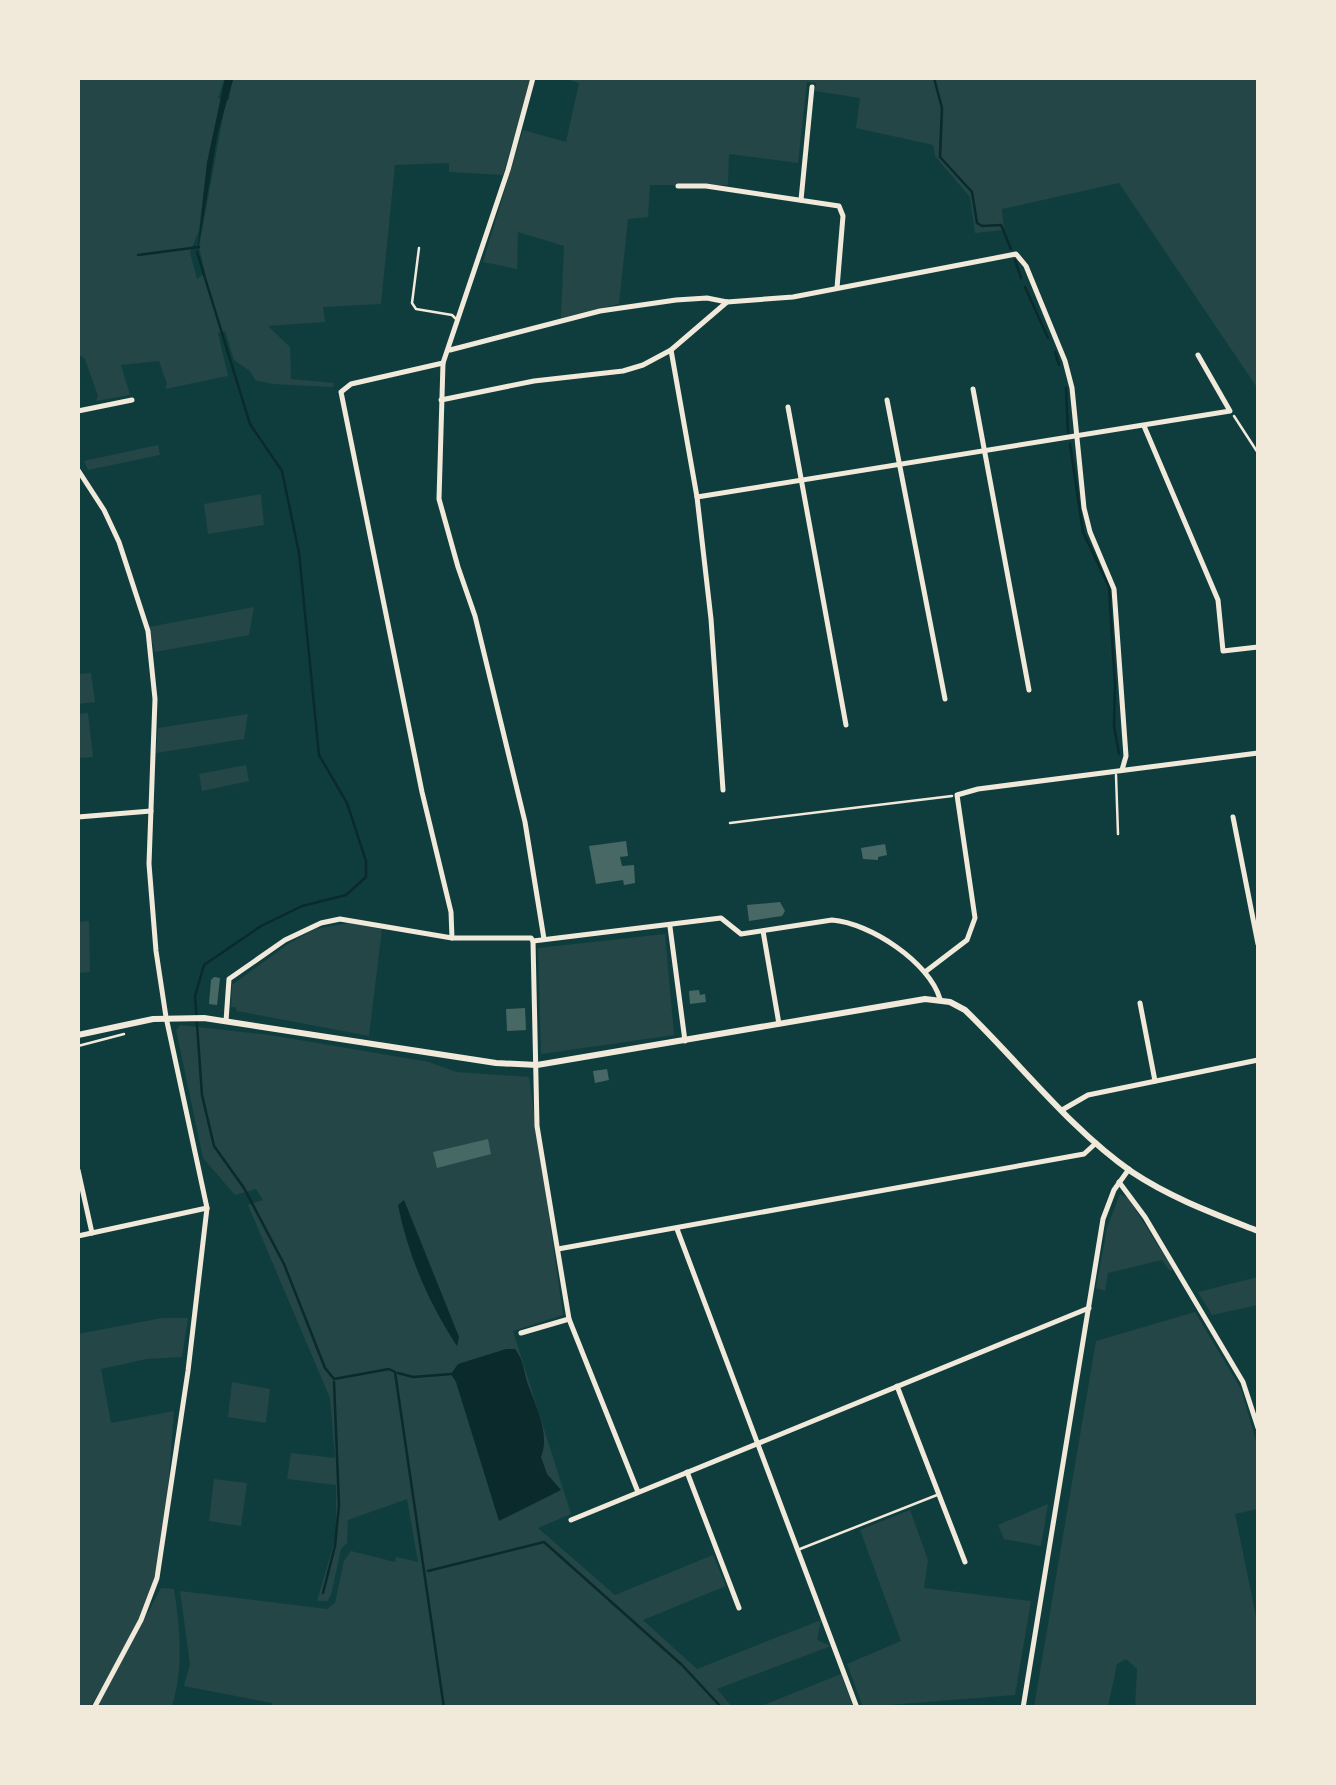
<svg xmlns="http://www.w3.org/2000/svg" width="1336" height="1785" viewBox="0 0 1336 1785" font-family="Signika,sans-serif">
<style>
.green{fill:#244646}
.water{fill:#0a2a2b}
.lines{fill:none;stroke-linecap:round;stroke-linejoin:round}
.stream{stroke:#0a2a2b;stroke-width:2.5}
.building{fill:#486865}
.path{stroke:#f1e9da;stroke-width:2.5}
.service{stroke:#f1e9da;stroke-width:2.5}
.minor{stroke:#f1e9da;stroke-width:5}
.tertiary{stroke:#f1e9da;stroke-width:5}
.secondary{stroke:#f1e9da;stroke-width:6}
</style>
<rect width="100%" height="100%" fill="#0f3d3e"/>
<!-- green -->
<g class="green">
<path d="M78,78h147l-7,20 3,1 -14,64 -8,67 -9,23 7,26 8,-6 -6,-26 27,-147h3l3,-22h299l-28,97 -54,-3v-9l-54,2 -14,139 -58,3 2,15 -57,4 22,21 1,32 43,4 -1,4 -61,-3 -17,-4 -5,-9 -16,-11 -9,-29 -7,2 10,43 -63,13 2,-5 -8,-23 -38,4 9,30 -34,6 2,-5 -13,-37 -7,-5z"/>
<path d="M562,78h696v311l-139,-206 -117,26 2,21 -29,3 -5,-36 -35,-41 -2,-11 -77,-17 4,-30 -45,-7 1,-8 -9,-1 -9,81 -69,-9 -1,31h-78l-2,32 -20,2 -9,85 -58,14 3,-72 -46,-14 -1,37 -34,-7 40,-132 43,12 13,-59z"/>
<path d="M158,445l2,10 -72,15 -4,-9z"/>
<path d="M261,494l3,31 -56,9 -4,-30z"/>
<path d="M254,607l-5,28 -94,17 -6,-25z"/>
<path d="M91,673l4,29 -17,2v-30z"/>
<path d="M88,713l5,44 -15,1v-44z"/>
<path d="M248,714l-4,25 -88,14 2,-25z"/>
<path d="M246,765l3,16 -47,10 -3,-17z"/>
<path d="M89,921l1,51 -12,1v-51z"/>
<path d="M349,923l33,6 -13,107 -132,-25 -2,-4h-4l1,-22 56,-41 27,-15z"/>
<path d="M665,934l9,101 -133,19 -3,-106z"/>
<path d="M180,1025l90,10 159,27 27,10 73,5 34,238 -50,16 58,183 -33,14 77,67 98,-40 13,31 -83,34 54,49 124,-49 -4,20 14,6 -114,43 15,18 -460,1v-5l-88,-17 6,-22 -10,-73 147,18 8,-6 9,-42 7,-10 44,11 1,-5 22,5 -11,-63 -59,21 -1,23 -6,6 -10,46 -4,6h-10l19,-65v-51l-49,-6 4,-26 44,5 -5,-60 -82,-193 15,-5 -7,-11 -21,6 -32,-37 -27,-128z"/>
<path d="M1120,1194l8,4 45,71 -3,2 -8,-11 -54,13 -3,18 -9,-3 11,-60z"/>
<path d="M1258,1277v28l-46,10 -14,-23z"/>
<path d="M1195,1312l46,77 17,59v61l-23,5 23,112v81h-123l2,-38 -11,-10 -9,5 -9,43h-74l62,-366z"/>
<path d="M162,1318h26l-6,39 -36,2 -45,10 10,54 63,-12c-6,68 -6,144 -34,207 -14,31 -33,60 -50,90l-12,-1v-373z"/>
<path d="M232,1382l38,7 -4,34 -38,-6z"/>
<path d="M214,1479l33,4 -6,43 -32,-5z"/>
<path d="M1048,1504l-7,42 -37,-7 -6,-14z"/>
<path d="M910,1510l18,50 -4,28 107,13 -16,94 -152,12 -16,-43 54,-23 -41,-111z"/>
<path d="M161,1588l13,1c6,40 10,78 -2,117l5,1h-80z"/>
<path d="M841,1674l12,33h-94z"/>
</g>
<!-- water -->
<g class="water">
<path d="M225,78l8,2 -15,52 -21,123 10,-92z"/>
<path d="M404,1200l55,137 -2,9c-28,-43 -49,-90 -59,-141z"/>
<path d="M506,1349h9c10,13 8,23 14,38 8,22 21,48 12,70l6,17 14,16 -62,31 -43,-139 -5,-8 7,-10z"/>
</g>
<g class="lines">
<!-- stream -->
<g class="stream">
<path d="M934,78l8,30 -2,49 32,35 5,31 5,3 19,-1 10,24"/>
<path d="M78,79l12,-1"/>
<path d="M197,252l53,172 32,47 17,82 20,202 28,48 19,58v16l-20,18 -44,11 -41,20 -57,39 -9,31 7,99 12,51 30,42 40,76 41,104 9,11 55,-10 6,3 49,336"/>
<path d="M138,255l61,-8"/>
<path d="M1015,260l6,18"/>
<path d="M1025,287l23,51"/>
<path d="M1055,352l4,13"/>
<path d="M1066,388l2,45"/>
<path d="M1070,444l13,88 26,55 6,99 -1,40 5,28"/>
<path d="M398,1373l15,4 38,-3"/>
<path d="M428,1571l116,-29 138,123 40,43"/>
<path d="M323,1593l12,-47 4,-41 -5,-123"/>
</g>
</g>
<!-- building -->
<g class="building">
<path d="M626,841l2,15 -8,1 2,9 12,-1 1,18 -11,2 -1,-5 -27,4 -7,-38z"/>
<path d="M885,844l2,11 -9,2v3l-15,-1 -2,-11z"/>
<path d="M780,902l5,9 -3,5 -33,5 -2,-16z"/>
<path d="M214,977l6,1 -3,27 -8,-1 2,-24z"/>
<path d="M699,990l1,5 5,-1 1,8 -16,2 -1,-13z"/>
<path d="M525,1008l1,22 -19,1 -1,-22z"/>
<path d="M607,1069l2,11 -14,3 -2,-12z"/>
<path d="M488,1139l3,15 -54,14 -4,-16z"/>
</g>
<g class="lines">
<!-- path -->
<g class="path">
<path d="M1234,416l24,37"/>
<path d="M730,823l222,-27"/>
<path d="M78,1046l46,-12"/>
</g>
<!-- service -->
<g class="service">
<path d="M419,248l-7,55 4,6 36,6 4,4"/>
<path d="M1116,775l2,59"/>
<path d="M800,1549l137,-54"/>
</g>
<!-- minor -->
<g class="minor">
<path d="M533,78l-25,92 -65,193 -4,136 19,68 17,49 50,206 19,117"/>
<path d="M678,186h28l133,20 4,10 -6,72"/>
<path d="M801,200l11,-113"/>
<path d="M450,350l150,-39 76,-11 31,-2 20,4 66,-5 223,-43 10,12 39,95 7,27 12,120 6,24 24,57 12,167 -4,14"/>
<path d="M671,350l26,147 14,122 12,171"/>
<path d="M443,363l-92,21 -10,8 81,400 29,120 1,26"/>
<path d="M973,389l56,301"/>
<path d="M441,400l93,-19 89,-10 20,-6 28,-15 56,-48"/>
<path d="M887,400l58,299"/>
<path d="M788,407l58,318"/>
<path d="M78,411l54,-11"/>
<path d="M1144,426l74,174 5,51 35,-4"/>
<path d="M78,470l26,40 15,32 29,89 7,68 -6,165 7,87 10,66 41,191 -19,163 -31,207 -16,42 -47,88"/>
<path d="M697,497l533,-86 -32,-56"/>
<path d="M78,817l73,-6"/>
<path d="M1233,817l25,127"/>
<path d="M670,927l15,114"/>
<path d="M763,931l16,93"/>
<path d="M533,941l4,185 32,193 69,173"/>
<path d="M925,972l42,-32 8,-22 -18,-123 21,-6 280,-36"/>
<path d="M1140,1003l15,78"/>
<path d="M226,1021l3,-42 56,-39 36,-17 19,-4 112,19h79l2,3 188,-23 20,16 91,-14c38,3 97,42 108,79"/>
<path d="M78,1170l14,63"/>
<path d="M1119,1182l26,35 98,165 15,46"/>
<path d="M677,1229l180,479"/>
<path d="M78,1236l129,-28"/>
<path d="M558,1249l526,-95 12,-11"/>
<path d="M521,1333l48,-14"/>
<path d="M897,1386l68,176"/>
<path d="M687,1472l52,136"/>
<path d="M571,1520l518,-212"/>
</g>
<!-- tertiary -->
<g class="tertiary">
<path d="M1062,1110l26,-15 170,-35"/>
<path d="M1023,1708l80,-489 11,-29 15,-21"/>
</g>
<!-- secondary -->
<path class="secondary" d="M78,1035l75,-16 51,-1 292,45 41,2 388,-66 25,3 15,8c55,53 104,118 167,162 39,26 83,42 126,59"/>
</g>
<!-- border -->
<rect width="1336" height="1785" fill="none" stroke="#f1e9da" stroke-width="160"/>
</svg>
